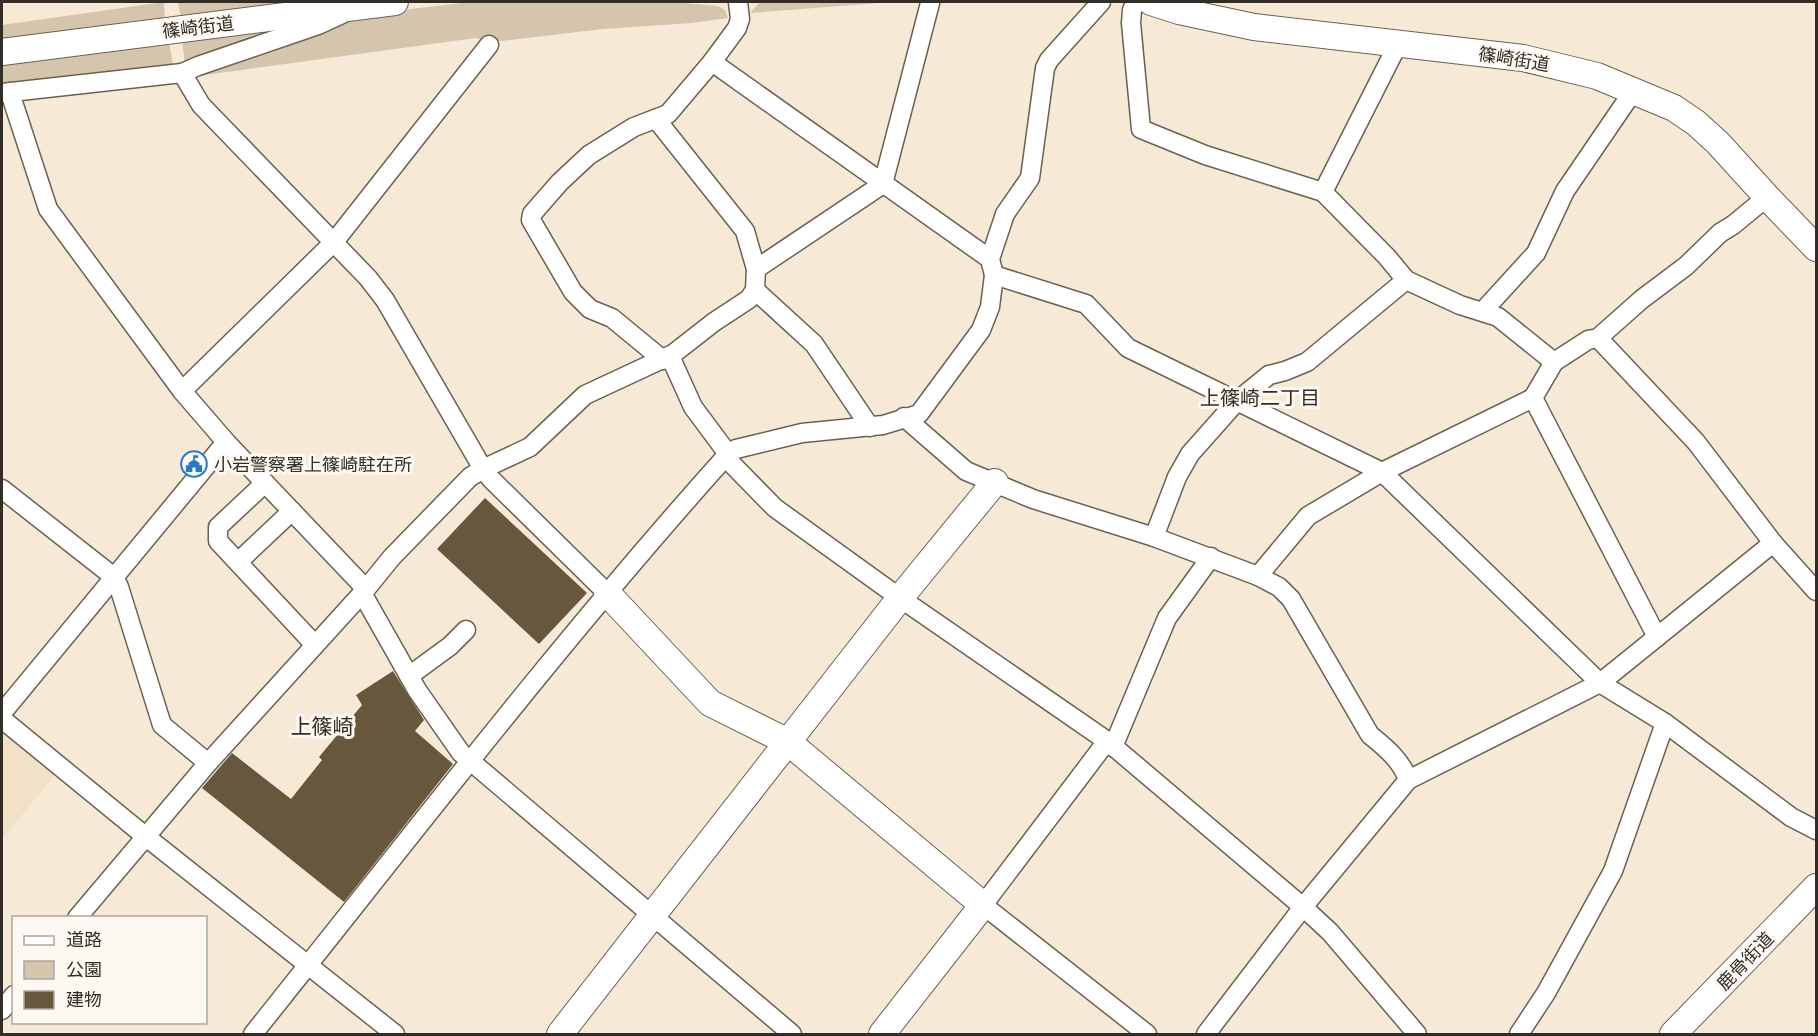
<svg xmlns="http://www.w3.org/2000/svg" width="1818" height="1036" viewBox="0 0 1818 1036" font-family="Mulish,'Noto Sans JP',sans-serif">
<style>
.built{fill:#f1e1c7}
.green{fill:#d5c5ad}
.building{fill:#67573c}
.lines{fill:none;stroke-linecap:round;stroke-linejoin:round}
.street-casing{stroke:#6b6151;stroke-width:21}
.secondary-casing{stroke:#6b6151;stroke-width:28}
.street{stroke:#fff;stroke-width:18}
.secondary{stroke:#fff;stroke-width:26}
.labels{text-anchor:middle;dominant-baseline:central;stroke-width:6;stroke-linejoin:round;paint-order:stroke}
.street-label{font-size:18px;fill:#322e27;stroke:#fdf8f1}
.poi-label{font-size:18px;fill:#322e27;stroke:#fdf8f1;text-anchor:start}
.neighbourhood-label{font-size:20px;fill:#322e27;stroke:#fdf8f1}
.quarter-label{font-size:21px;fill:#322e27;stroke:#fdf8f1}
</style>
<rect width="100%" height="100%" fill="#f6ead7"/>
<!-- built -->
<path class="built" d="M2,731l54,43 -54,65z"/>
<!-- green -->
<g class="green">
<path d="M164,2l1,18 -163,21v-16z"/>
<path d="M178,2h135l-132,17z"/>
<path d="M470,2h202l46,4 7,4 3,8 -36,5 -89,6 -111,13 -16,-4 -279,38 1,-4 117,-41 70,-19z"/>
<path d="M760,2h133l-143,11z"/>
<path d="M312,21l-127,44 -3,-26z"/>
<path d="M169,40l4,26 -171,18v-24z"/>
</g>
<!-- building -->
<g class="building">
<path d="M485,498l102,95 -48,51 -102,-95z"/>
<path d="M393,671l31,49 -9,11 38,33 -109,138 -142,-114 30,-35 59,46 31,-39 -3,-3 43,-52 -6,-10z"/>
</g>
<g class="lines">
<!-- street casing -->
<g class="street-casing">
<g id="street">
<path d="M1136,2l-4,8 -1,13 10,106 64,26 118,37 64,65 19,23 54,25 38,12 56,45"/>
<path d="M712,62l278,197"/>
<path d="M182,73l19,32 167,173 17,22 98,169 8,10 116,114"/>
<path d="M11,92l2,10 35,107 134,182 44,51 140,147"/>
<path d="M2,93l180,-20 16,-7 120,-41 24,-11"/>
<path d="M1323,192l75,-148"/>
<path d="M756,269l127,-85 47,-181"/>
<path d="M994,275l92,29 42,44 254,124 218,211 65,40 126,94 25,13"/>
<path d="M755,290l59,54 56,83"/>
<path d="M1483,311l53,-58 29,-62 69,-101"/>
<path d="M1598,338l98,104 77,101 43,48"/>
<path d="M670,356l23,51 35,47"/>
<path d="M663,360l-51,-42 -22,-9 -17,-17 -42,-72 1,-6 28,-32 29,-27 45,-28 34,-13 44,-52 25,-34 3,-9 -2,-17"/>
<path d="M182,391l152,-149 155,-197"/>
<path d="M904,417l62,54 67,28 121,38 104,39 21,11 12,12 79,136c15,12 32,26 38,45"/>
<path d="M725,457l50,51 125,90 207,143 196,166 27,25 87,102"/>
<path d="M265,483l-47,44v14l97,104"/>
<path d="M2,489l112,88 5,10 43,138 46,38"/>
<path d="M1154,537l23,-60 13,-23 47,-53 32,-26 16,-4 22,-9 99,-82"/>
<path d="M238,562l54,-51"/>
<path d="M1258,576l50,-60 74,-44 151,-74"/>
<path d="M362,593l55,97 44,63 331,281"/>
<path d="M1657,637l116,-94"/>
<path d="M409,676l41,-30 16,-16"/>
<path d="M2,713l224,-271"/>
<path d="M2,719l143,117 250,198"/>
<path d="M1107,741l-124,164 164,129"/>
<path d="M1113,747l54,-129 44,-61"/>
<path d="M77,918l131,-155 158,-174 26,-32 78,-80 13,-8 47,-22 55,-52 88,-41 41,-32 35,-23 6,-9 1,-21 -11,-38 -89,-112"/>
<path d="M2,1010l12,-15"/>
<path d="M253,1034c156,-195 308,-394 475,-580l8,-5 66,-16 81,-8 36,-11 62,-84 9,-23 4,-32 -4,-16 15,-45 25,-36 15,-110 4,-8 52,-58"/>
<path d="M1206,1034l97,-127 105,-127 192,-97 57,-46 -124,-239 21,-36 34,-22 10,-2 44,-39 44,-33 34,-33 13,-8 34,-28"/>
<path d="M1519,1034l27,-41 67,-122 52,-148"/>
</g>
</g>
<!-- secondary casing -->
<g class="secondary-casing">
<g id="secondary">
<path d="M1151,2l28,9 75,16 269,31 74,18 77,32 22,15 22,20 49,54 49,51"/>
<path d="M2,52l393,-50"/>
<path d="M607,593l103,110 78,39 195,163 -101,129"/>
<path d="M560,1034l340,-436 95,-116"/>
<path d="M1673,1034l143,-147"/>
</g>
</g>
<!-- street -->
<use href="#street" class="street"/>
<!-- secondary -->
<use href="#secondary" class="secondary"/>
</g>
<!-- icons -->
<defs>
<g id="civic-ring" transform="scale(1.35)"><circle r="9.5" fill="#fdf8f1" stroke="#237ac7" stroke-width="1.5"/><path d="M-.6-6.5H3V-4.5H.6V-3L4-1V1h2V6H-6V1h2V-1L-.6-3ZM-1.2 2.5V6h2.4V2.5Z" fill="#237ac7"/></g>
</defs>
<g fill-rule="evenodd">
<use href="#civic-ring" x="194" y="464"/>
</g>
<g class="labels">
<!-- street labels -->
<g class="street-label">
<text transform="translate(198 27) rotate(-7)">篠崎街道</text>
<text transform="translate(1514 59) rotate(9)">篠崎街道</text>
<text transform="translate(1745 961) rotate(-46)">鹿骨街道</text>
</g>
<!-- poi labels -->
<g class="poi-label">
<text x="214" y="464">小岩警察署上篠崎駐在所</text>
</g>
<!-- neighbourhood labels -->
<g class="neighbourhood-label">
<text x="1260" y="397">上篠崎二丁目</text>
</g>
<!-- quarter labels -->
<g class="quarter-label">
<text x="322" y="726">上篠崎</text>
</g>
</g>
<!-- border -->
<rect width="1818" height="1036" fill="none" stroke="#322e27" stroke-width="6"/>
<!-- legend -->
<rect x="12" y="916" width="195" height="108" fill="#fdf8f1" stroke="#aca7a0" stroke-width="1.5"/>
<rect x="24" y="936" width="30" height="9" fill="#ffffff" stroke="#aca7a0" stroke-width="1.5"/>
<text x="66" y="946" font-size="18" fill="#322e27">道路</text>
<rect x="24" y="961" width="30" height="18" fill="#d5c5ad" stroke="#aca7a0" stroke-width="1.5"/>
<text x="66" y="976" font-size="18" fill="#322e27">公園</text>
<rect x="24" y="991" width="30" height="18" fill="#67573c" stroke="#aca7a0" stroke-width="1.5"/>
<text x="66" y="1006" font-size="18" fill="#322e27">建物</text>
</svg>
